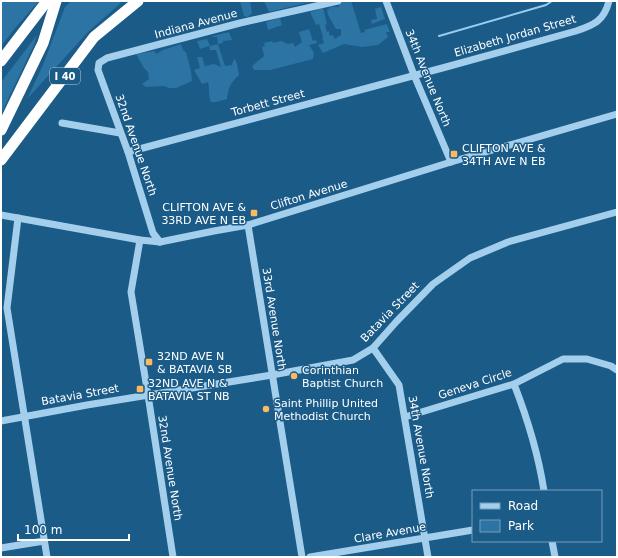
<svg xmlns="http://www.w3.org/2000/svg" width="618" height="558" viewBox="0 0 618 558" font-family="'DejaVu Sans',sans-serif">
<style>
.green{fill:#2b74a4}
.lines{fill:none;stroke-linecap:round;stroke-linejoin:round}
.stream{stroke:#97ccee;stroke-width:2}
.minor{stroke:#a4cfec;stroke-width:7}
.highway{stroke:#fff;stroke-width:11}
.poi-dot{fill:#fdb961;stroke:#1b5b88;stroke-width:1.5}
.labels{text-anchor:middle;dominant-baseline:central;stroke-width:3;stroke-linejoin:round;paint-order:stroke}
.shield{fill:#1b5b88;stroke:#bbcedb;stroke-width:1}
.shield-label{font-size:10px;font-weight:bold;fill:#fff}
.street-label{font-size:11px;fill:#fff;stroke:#1b5b88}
.poi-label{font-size:11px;fill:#fff;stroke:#1b5b88;text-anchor:start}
</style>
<rect width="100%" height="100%" fill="#1b5b88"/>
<!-- green -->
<g class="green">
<path d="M1,1h38l-23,26 -15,19z"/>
<path d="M71,1h52l-35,31 -61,67 16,-34 22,-58z"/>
<path d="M240,1h10l2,12 -4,4 -4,-1z"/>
<path d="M264,1h50l-45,11z"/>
<path d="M338,1h13l10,32 4,-1 -1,-2 23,-6 3,8h-4l2,5 -10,8 -16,2 -18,-3 -21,9 -5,-8 6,-2 -2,-5 1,-1 -4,-13 -3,1 -6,-13 13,-4 4,16 -2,1 2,7 2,-1 1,5 3,-1 2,4 6,-4v-6h-5l-8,-14 -1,-5 4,-3h8z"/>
<path d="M381,7l4,12 -13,5 -1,-4 6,-1 -2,-10z"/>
<path d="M280,18l2,7 -14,5 -2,-8z"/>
<path d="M309,29l4,12 3,-1 1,3 -8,2 5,8 -1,6 -43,11h-16l-2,-4 12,-10 -2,-9 3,-1 -1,-3 8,-2 1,2 8,-2 7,3 5,-1 2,4 7,-5 -3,-10z"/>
<path d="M229,32l3,8 -9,1v2l-5,1 7,22 7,-1 1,-4 2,-2 2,5 2,11c-8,7 -11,13 -12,24l-11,3h-5c-3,-7 -1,-13 -3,-20l-6,2 -8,-14 6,-2 -3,-11h5l3,9 9,-2 7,3 -5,-17h-6l-1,-4 -9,3 -3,-8 10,-2 3,7 8,-2 -1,-7h-4v-1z"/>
<path d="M37,35l-3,10 -33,69v-32z"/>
<path d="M181,44l2,6 3,2 5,19 1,10 -16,7h-7l-5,-2 -18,1 -4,-3 7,-5 -1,-7 -4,-4 -8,-14 19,-3 1,3 7,-4z"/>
</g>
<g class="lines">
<!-- stream -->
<path class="stream" d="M439,36l107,-31 6,-4"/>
<!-- minor -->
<g class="minor">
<path d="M386,1l28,74 37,87"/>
<path d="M62,123l58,10"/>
<path d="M128,152l318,-85 130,-36c18,-6 28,-10 33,-30"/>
<path d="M1,215l139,25 20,2 54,-11 34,-6 203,-63 166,-48"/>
<path d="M18,218l-11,90 40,249"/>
<path d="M248,225l54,332"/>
<path d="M140,240l-9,52 17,103 25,162"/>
<path d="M160,242l-7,-9 -25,-81 -30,-82 1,-7 8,-5 133,-35 98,-22"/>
<path d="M373,348l26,37 29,172"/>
<path d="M514,384c14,36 24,68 30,107"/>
<path d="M405,417l109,-33 49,-25h24l24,7 6,4"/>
<path d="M1,421l86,-16 185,-30 81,-15 20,-12 23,-26 37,-38 37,-26 38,-16 109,-30"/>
<path d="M552,541l3,16"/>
<path d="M1,548l43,-7"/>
<path d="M310,557l163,-27"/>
</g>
<!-- highway -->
<g class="highway">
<path d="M1,61l46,-60"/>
<path d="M1,130l42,-87 13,-42"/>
<path d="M1,160l93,-123 44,-36"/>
</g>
</g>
<!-- markers -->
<g class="poi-dot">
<rect x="450" y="150" width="8" height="8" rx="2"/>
<rect x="250" y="209" width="8" height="8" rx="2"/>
<rect x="145" y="358" width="8" height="8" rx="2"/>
<circle cx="294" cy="376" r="4"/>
<rect x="136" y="385" width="8" height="8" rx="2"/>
<circle cx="266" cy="409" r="4"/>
</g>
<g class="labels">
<!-- shield labels -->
<rect class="shield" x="50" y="68" width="30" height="16" rx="3"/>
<g class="shield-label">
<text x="65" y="76">I 40</text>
</g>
<!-- street labels -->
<g class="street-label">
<text transform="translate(196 24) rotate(-15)">Indiana Avenue</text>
<text transform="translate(515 36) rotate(-16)">Elizabeth Jordan Street</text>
<text transform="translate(428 78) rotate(68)">34th Avenue North</text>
<text transform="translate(268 103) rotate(-15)">Torbett Street</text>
<text transform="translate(136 145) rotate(71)">32nd Avenue North</text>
<text transform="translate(309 195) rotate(-17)">Clifton Avenue</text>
<text transform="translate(390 312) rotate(-46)">Batavia Street</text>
<text transform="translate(274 319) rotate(81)">33rd Avenue North</text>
<text transform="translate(475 384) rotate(-18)">Geneva Circle</text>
<text transform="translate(80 395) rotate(-10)">Batavia Street</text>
<text transform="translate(421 447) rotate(80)">34th Avenue North</text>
<text transform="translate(170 468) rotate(81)">32nd Avenue North</text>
<text transform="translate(390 533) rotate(-10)">Clare Avenue</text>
</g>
<!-- poi labels -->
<g class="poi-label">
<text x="462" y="148">CLIFTON AVE &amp;<tspan x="462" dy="13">34TH AVE N EB</tspan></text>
<text x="246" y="207" text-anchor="end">CLIFTON AVE &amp;<tspan x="246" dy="13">33RD AVE N EB</tspan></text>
<text x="157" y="356">32ND AVE N<tspan x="157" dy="13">&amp; BATAVIA SB</tspan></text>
<text x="302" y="370">Corinthian<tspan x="302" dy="13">Baptist Church</tspan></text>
<text x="148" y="383">32ND AVE N &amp;<tspan x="148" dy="13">BATAVIA ST NB</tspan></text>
<text x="274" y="403">Saint Phillip United<tspan x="274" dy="13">Methodist Church</tspan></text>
</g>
</g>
<!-- border -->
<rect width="618" height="558" fill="none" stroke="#ffffff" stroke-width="4"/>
<!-- legend -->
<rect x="472" y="490" width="130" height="52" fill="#1b5b88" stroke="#769db8"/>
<rect x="480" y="503" width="20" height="6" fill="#a4cfec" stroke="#769db8"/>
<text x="508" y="510" font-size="12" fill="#ffffff">Road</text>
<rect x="480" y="520" width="20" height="12" fill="#2b74a4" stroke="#769db8"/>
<text x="508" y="530" font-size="12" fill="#ffffff">Park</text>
<!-- scale -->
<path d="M18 534v6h111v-6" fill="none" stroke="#ffffff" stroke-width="2"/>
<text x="24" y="534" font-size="12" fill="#ffffff" stroke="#1b5b88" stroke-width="3" paint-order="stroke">100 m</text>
</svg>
